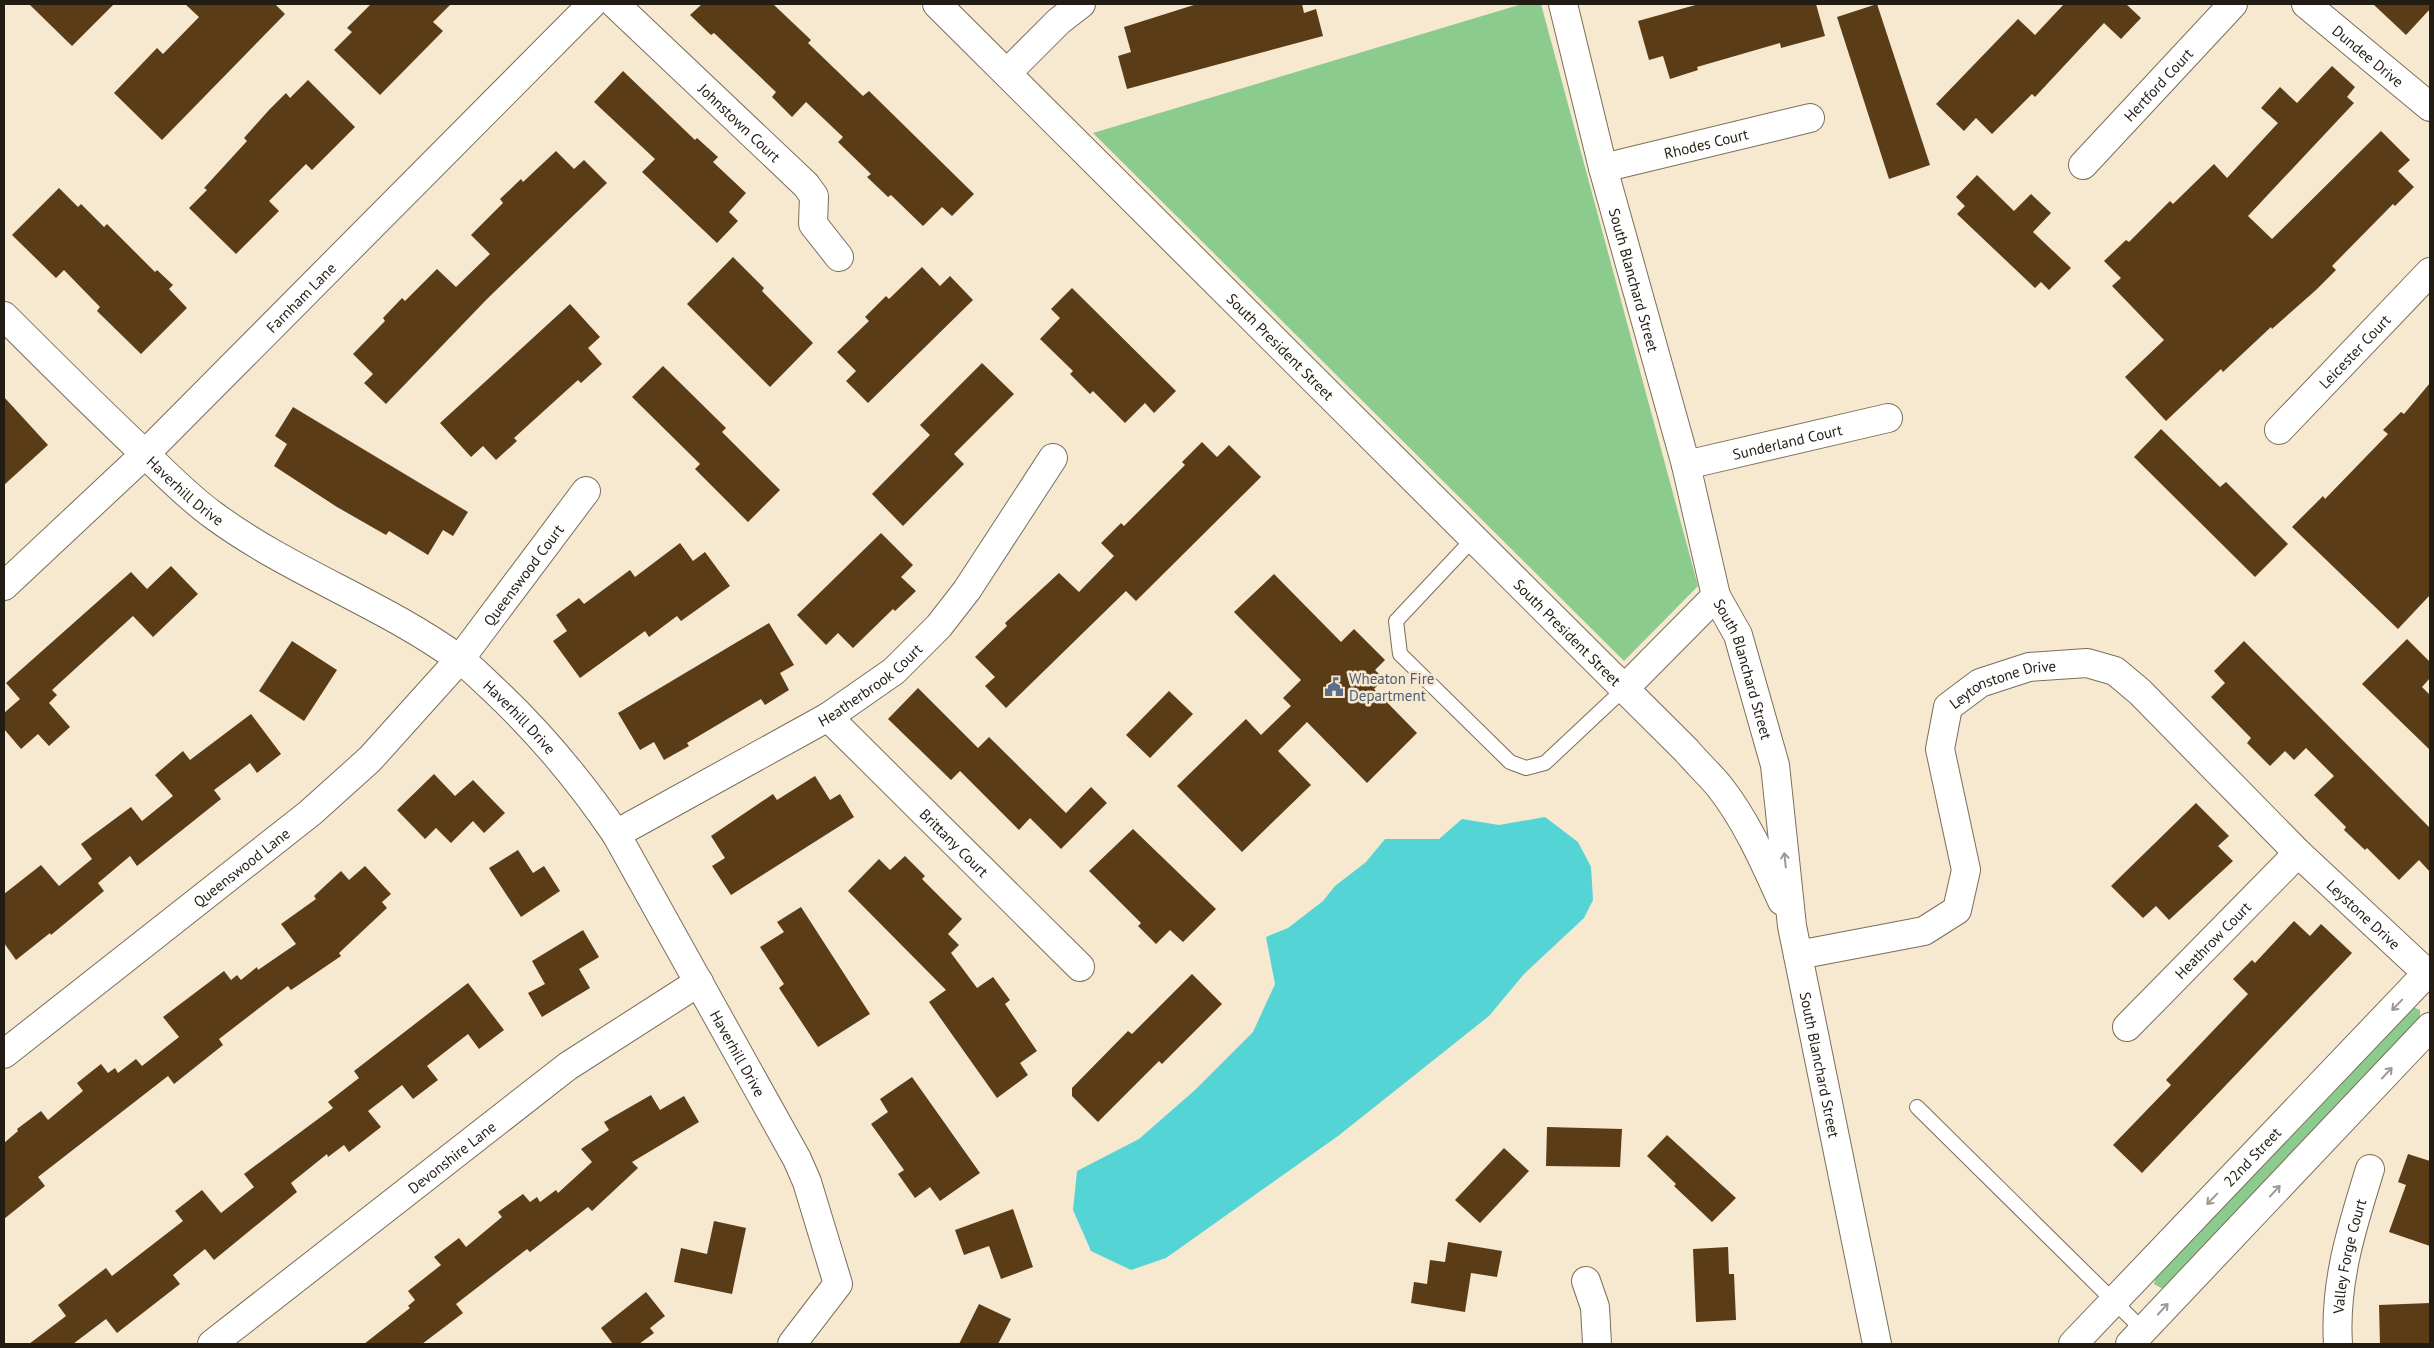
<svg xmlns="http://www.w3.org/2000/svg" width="2434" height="1348" viewBox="0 0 2434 1348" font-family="'PT Sans',sans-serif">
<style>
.green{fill:#8bcc8e}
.water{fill:#55d4d5}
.building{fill:#5a3c17}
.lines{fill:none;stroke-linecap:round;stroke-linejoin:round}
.lane-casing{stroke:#7b6e59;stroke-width:16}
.street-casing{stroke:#7b6e59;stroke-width:30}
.lane{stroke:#fff;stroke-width:14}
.street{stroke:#fff;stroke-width:28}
.oneway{stroke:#9c9995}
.labels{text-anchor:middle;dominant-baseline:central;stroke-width:5;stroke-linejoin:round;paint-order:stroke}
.street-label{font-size:15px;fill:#221d14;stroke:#f7e8d0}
.service-label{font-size:15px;fill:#4e5e75;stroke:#f7e8d0;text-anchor:start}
</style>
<rect width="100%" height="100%" fill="#f7e8d0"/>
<!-- green -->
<g class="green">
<path d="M1522,4h19l157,582 -74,75 -531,-528z"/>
<path d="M2413,1007l7,3v8l-254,270 -3,1 -9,-5 2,-7 252,-268z"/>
</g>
<!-- water -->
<path class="water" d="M1545,817l33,25 13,25 2,33 -9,18 -60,56 -35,42 -151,120 -172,122 -35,12 -40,-19 -18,-41 4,-39 62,-32 56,-49 58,-58 22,-48 -9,-47 22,-9 35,-27 12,-15 31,-24 19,-23h54l23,-20 37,6z"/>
<!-- building -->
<g class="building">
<path d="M29,4h85l-42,42z"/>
<path d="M185,4h90l10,10 -123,126 -48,-47 43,-45 6,6 36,-37z"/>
<path d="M371,4h80l-18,18 10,9 -63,64 -46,-45 18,-18 -5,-4z"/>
<path d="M702,4h71l38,36 -3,3 55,53 6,-5 105,103 -22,22 -10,-9 -19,19 -32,-31 -3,2 -21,-20 4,-3 -33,-32 5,-5 -37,-35 -14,15 -20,-20 4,-5 -62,-59 -3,2 -21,-20z"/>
<path d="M1197,4h105l2,9 12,-4 7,27 -196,53 -9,-33 13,-4 -7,-25z"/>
<path d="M1699,4h117l9,32 -44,12 -1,-5 -83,24 1,3 -28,9 -7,-23 -14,4 -11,-39z"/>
<path d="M1877,4l53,161 -41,14 -52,-162z"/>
<path d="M2064,4h62l15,14 -20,21 -17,-16 -69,74 -3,-3 -40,40 -16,-16 -12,13 -28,-27 82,-85 17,16z"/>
<path d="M2373,4h57v5l-24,26z"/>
<path d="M2332,66l23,21 -8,10 7,6 -106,113 24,23 109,-108 29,29 -12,11 16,16 -19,19 -2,-2 -61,62 4,4 -20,20 -44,39 -1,-2 -48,45 -2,-3 -55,52 -41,-44 39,-37 -52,-54 9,-8 -17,-17 22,-21 3,2 41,-41 3,3 41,-40 13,14 51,-55 -17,-15 19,-21 17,16z"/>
<path d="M623,71l72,69 2,-2 21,19 -5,5 33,31 -17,19 9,9 -21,22 -75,-71 13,-13 -61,-57z"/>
<path d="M308,80l47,47 -43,43 -6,-6 -37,37 10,10 -43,43 -47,-46 18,-18 -3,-2 43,-47 -3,-3 25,-28 17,-17 4,5z"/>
<path d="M556,151l18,18 10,-9 23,23 -120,116 -101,105 -22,-21 9,-9 -20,-20 32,-33 -2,-3 19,-20 3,3 32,-32 19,18 34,-33 -19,-19 32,-32 -3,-4 21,-20 2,3z"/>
<path d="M1977,175l37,36 17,-17 20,19 -18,19 38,36 -22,22 -8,-8 -6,6 -78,-74 8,-8 -9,-9z"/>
<path d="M59,188l19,19 3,-3 23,23 3,-3 48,48 2,-2 16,15 -4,4 18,19 -46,46 -44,-43 3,-4 -36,-37 -8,8 -44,-43z"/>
<path d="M733,257l31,31 -2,3 51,52 -43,44 -83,-83z"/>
<path d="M922,267l18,19 10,-10 23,24 -105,103 -22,-22 10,-10 -19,-19 32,-31 -4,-4 21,-21 3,3z"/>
<path d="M1072,288l104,103 -22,22 -9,-10 -20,20 -32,-32 -3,3 -20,-20 3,-3 -33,-32 20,-21 -9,-9z"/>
<path d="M570,304l30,33 -12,11 14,16 -21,19 -3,-3 -64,58 3,3 -21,19 -13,-14 -12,11 -31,-34z"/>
<path d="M982,363l32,31 -60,60 10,10 -61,62 -31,-32 58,-59 -10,-10z"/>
<path d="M663,366l63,62 -4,4 58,58 -32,32 -53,-53 5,-5 -68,-67z"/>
<path d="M2430,383v212l-32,34 -106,-102 31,-31 2,3 63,-65 -5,-4 18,-18 3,2z"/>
<path d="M4,397l44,48 -44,40z"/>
<path d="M293,407l175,105 -15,24 -10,-6 -15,25 -39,-24 -3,4 -49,-28 -63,-41 13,-22 -12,-8z"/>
<path d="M2161,429l59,58 6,-5 62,62 -33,33 -121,-120z"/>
<path d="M1202,442l15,15 12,-12 32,32 -125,124 -10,-10 -120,117 -21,-22 10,-9 -20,-20 32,-31 -2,-3 54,-50 20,19 35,-36 -13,-13 20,-20 3,3 61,-61 -3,-3z"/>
<path d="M881,533l32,32 -12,12 15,14 -21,20 -2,-2 -40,39 -15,-15 -12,12 -29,-30z"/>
<path d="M680,543l13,18 12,-9 25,34 -49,35 -4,-5 -28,21 -4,-6 -65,47 -27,-37 14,-10 -11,-16 23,-17 5,6 46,-34 5,7z"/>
<path d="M171,566l27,28 -45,43 -20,-21 -81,74 5,5 -8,8 21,24 -21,19 -11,-12 -17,15 -17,-20v-16l16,-14 -14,-16 125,-111 16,17z"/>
<path d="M1274,574l67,68 13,-13 31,31 -10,10 9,9 -10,10 43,44 -50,50 -60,-61 -29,29 33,34 -69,67 -65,-66 69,-67 15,16 30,-29 -8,-8 18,-18 -67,-68z"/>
<path d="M769,623l25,42 -14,8 9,17 -24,15 -4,-6 -74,44 2,3 -25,14 -10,-18 -14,8 -22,-37z"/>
<path d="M2407,639l23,23v16l-8,9 8,8v55l-68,-66z"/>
<path d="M292,641l45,29 -33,51 -45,-30z"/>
<path d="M2244,641l186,187v44l-11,-12 -20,20 -32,-32 -2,2 -21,-20 2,-3 -32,-32 20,-19 -28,-28 -12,12 -9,-9 -15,15 -23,-23 4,-5 -40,-41 14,-14 -11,-12z"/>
<path d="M918,688l60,60 11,-11 77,76 25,-26 16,16 -46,46 -31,-31 -11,12 -59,-59 -9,9 -63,-61z"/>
<path d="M1169,691l24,23 -43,44 -24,-23z"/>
<path d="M251,714l30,40 -24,19 -7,-10 -36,27 7,9 -84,67 -7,-10 -32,27 6,8 -53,44 -1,-2 -34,27 -12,-17v-49l37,-29 18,21 33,-27 -11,-15 50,-37 11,14 31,-25 -18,-21 28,-24 7,9z"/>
<path d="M434,774l21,22 18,-16 32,33 -21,20 -11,-12 -22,22 -15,-15 -11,11 -28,-29z"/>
<path d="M815,776l15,24 10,-6 14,23 -123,78 -19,-29 13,-8 -14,-22 62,-42 4,6z"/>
<path d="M2196,803l33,33 -11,10 15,15 -64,59 -13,-14 -13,12 -32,-32z"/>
<path d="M1133,829l83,80 -33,33 -13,-12 -14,14 -18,-18 3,-3 -52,-52z"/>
<path d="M518,850l15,23 11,-7 16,25 -39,26 -32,-49z"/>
<path d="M905,856l20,20 -3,3 40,40 -14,15 11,11 -8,8 26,35 16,-11 17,23 -5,4 32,47 -17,12 8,12 -31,23 -68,-96 17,-12 -98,-99 31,-32 11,11z"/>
<path d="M365,866l26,28 -9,8 5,6 -48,45 2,3 -50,34 -3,-4 -69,53 4,6 -49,39 -6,-8 -130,101 7,9 -41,33v-76l14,-12 -1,-2 24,-18 7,9 35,-29 -6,-8 24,-19 7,9 7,-5 3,5 18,-14 6,7 37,-29 -16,-20 61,-46 7,9 6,-5 4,5 16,-13 1,3 38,-26 -15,-20 35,-25 -2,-3 27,-25 8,9z"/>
<path d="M801,907l69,107 -52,33 -39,-59 5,-4 -24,-37 24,-15 -7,-10z"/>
<path d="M2294,921l16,15 11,-12 31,29 -210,220 -29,-28 58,-60 -5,-5 82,-86 -15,-15 19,-19 3,3z"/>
<path d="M583,930l16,27 -20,12 11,19 -48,29 -14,-24 17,-9 -13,-23z"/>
<path d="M1192,974l30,30 -60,60 -3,-3 -61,61 -26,-26v-8l56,-57 4,3z"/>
<path d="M468,983l36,47 -25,19 -11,-15 -41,32 11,14 -25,19 -11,-14 -34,26 13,16 -32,25 -5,-7 -16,12 -1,-3 -36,29 6,9 -83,68 -9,-11 -32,26 7,9 -63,49 -11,-14 -33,25h-44l37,-28 -8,-11 48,-37 6,8 71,-55 -8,-10 27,-21 19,23 33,-26 -10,-13 89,-66 -5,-6 31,-24 -5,-7z"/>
<path d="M912,1077l68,96 -40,28 -10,-14 -15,11 -17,-24 6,-4 -33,-46 17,-12 -8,-13z"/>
<path d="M651,1095l9,15 24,-14 15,26 -67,40 6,6 -46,43 -4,-4 -58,45 -3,-3 -71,55 7,9 -41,31h-58l46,-36 -2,-2 7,-6 -7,-9 33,-26 -7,-8 25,-19 7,9 36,-30 -4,-5 25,-18 7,8 7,-5 3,5 16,-12 2,3 34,-31 -11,-13 28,-19 -5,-8z"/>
<path d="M1547,1127l75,2 -2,38 -74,-1z"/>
<path d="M1667,1135l69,63 -24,24 -38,-36 2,-2 -29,-28z"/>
<path d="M1504,1148l25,23 -49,52 -25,-23z"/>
<path d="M2408,1154l22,7v85l-41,-14 17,-47 -8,-3z"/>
<path d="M1013,1209l20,58 -32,12 -12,-33 -25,9 -9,-25z"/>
<path d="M714,1221l32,7 -14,66 -58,-12 7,-34 26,6z"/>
<path d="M1448,1242l54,9 -5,26 -26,-4 -6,39 -54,-9 3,-21 13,2 3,-24 15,2z"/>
<path d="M1728,1247l1,27h5l2,46 -40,2 -3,-73z"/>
<path d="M646,1292l19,24 -15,12 4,5 -15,11h-26l-12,-16z"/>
<path d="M2430,1303v41h-50l-1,-39z"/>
<path d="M979,1304l32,15 -13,25h-39z"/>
</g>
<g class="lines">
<!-- lane casing -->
<g class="lane-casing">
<g id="lane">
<path d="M1474,538l-78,83 4,33 110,108 16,6 19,-5 80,-75"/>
<path d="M1917,1107l226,223"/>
</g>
</g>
<!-- street casing -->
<g class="street-casing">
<g id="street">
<path id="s1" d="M615,4l191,181 8,11 -1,28 26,33"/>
<path id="s2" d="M937,4l750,747c10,12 22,23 32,35 27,34 45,75 63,115"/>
<path id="s3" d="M1563,4l40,164 83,297 30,131 22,39 37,130 17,161 85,418"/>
<path id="s4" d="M2306,4l124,103"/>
<path d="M1007,73l52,-52 22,-17"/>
<path id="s5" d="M2083,165l150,-161"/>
<path id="s6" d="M1603,168l207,-50"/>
<path id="s7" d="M4,316c46,46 92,92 140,137 22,21 44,44 69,62 77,57 169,88 246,144 12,8 23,20 34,30 47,44 87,92 123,145l181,325 10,23 31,102 -46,60"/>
<path id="s8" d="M2279,430l151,-158"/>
<path id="s9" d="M1686,465l202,-47"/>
<path id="s10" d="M4,586l141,-132 447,-450"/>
<path d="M1625,688l91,-92"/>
<path id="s11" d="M828,717l252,250"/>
<path id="s12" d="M616,834l212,-117 66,-46 45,-45 28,-36 86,-132"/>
<path id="s13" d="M1798,955l126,-24 33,-21 9,-40 -26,-121 8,-42 32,-24 49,-16 58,-4 28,8 25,21 158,161 132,123"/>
<path id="s14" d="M2127,1027l171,-174"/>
<path id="s15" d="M4,1054l306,-241 60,-54 90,-100 126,-168"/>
<path d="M1586,1281l9,26 2,37"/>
<path id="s16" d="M212,1344l356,-278 131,-84"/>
<path id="s17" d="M2073,1344l357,-374"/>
<path d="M2130,1344l300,-317"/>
<path id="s18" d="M2338,1344c-4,-61 14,-117 32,-175"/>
</g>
</g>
<!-- lane -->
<use href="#lane" class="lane"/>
<!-- street -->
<use href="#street" class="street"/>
</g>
<!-- one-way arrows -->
<defs><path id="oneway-shaft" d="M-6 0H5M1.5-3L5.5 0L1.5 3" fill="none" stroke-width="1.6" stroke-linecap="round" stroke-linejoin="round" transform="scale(1.25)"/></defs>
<g class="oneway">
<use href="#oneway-shaft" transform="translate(1785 860) rotate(-96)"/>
<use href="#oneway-shaft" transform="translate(2397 1005) rotate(134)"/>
<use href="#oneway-shaft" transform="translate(2387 1073) rotate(-47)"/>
<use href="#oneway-shaft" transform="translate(2275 1191) rotate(-47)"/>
<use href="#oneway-shaft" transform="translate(2212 1199) rotate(134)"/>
<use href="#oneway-shaft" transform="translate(2163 1309) rotate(-47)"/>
</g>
<!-- icons -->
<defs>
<g id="civic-bare" transform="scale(1.5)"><path d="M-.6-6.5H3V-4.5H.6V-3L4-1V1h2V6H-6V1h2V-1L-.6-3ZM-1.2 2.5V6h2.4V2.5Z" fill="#5c6f8a" stroke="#f7e8d0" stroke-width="2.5" paint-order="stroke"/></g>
</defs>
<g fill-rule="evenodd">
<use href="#civic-bare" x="1334" y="687"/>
</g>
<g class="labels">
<!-- street labels -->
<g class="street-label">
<text stroke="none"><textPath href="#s4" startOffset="81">Dundee Drive</textPath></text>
<text stroke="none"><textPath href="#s5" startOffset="110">Hertford Court</textPath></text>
<text stroke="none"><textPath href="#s1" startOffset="172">Johnstown Court</textPath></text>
<text stroke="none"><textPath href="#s6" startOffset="106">Rhodes Court</textPath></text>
<text stroke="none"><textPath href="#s3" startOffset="285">South Blanchard Street</textPath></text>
<text stroke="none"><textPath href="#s10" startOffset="414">Farnham Lane</textPath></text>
<text stroke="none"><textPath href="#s2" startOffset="485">South President Street</textPath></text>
<text stroke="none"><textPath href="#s8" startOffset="109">Leicester Court</textPath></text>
<text stroke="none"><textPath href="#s9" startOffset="104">Sunderland Court</textPath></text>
<text stroke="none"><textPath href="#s7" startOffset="252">Haverhill Drive</textPath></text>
<text stroke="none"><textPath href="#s15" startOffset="710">Queenswood Court</textPath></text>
<text stroke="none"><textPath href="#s2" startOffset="890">South President Street</textPath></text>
<text stroke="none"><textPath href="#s3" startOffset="690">South Blanchard Street</textPath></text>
<text stroke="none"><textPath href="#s12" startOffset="295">Heatherbrook Court</textPath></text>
<text stroke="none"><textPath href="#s13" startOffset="436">Leytonstone Drive</textPath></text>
<text stroke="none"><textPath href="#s7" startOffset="658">Haverhill Drive</textPath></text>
<text stroke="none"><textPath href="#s11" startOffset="178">Brittany Court</textPath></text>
<text stroke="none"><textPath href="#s15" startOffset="302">Queenswood Lane</textPath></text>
<text stroke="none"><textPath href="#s13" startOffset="902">Leystone Drive</textPath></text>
<text stroke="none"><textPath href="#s14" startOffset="122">Heathrow Court</textPath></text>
<text stroke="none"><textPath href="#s7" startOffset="1061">Haverhill Drive</textPath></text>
<text stroke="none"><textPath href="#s3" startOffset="1095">South Blanchard Street</textPath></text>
<text stroke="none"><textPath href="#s16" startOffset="304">Devonshire Lane</textPath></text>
<text stroke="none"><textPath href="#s17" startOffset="259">22nd Street</textPath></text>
<text stroke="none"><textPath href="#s18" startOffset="89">Valley Forge Court</textPath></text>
</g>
<!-- service labels -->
<g class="service-label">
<text x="1349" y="678">Wheaton Fire<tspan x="1349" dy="17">Department</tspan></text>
</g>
</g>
<!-- border -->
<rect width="2434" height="1348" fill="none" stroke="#221d14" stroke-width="10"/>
</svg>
